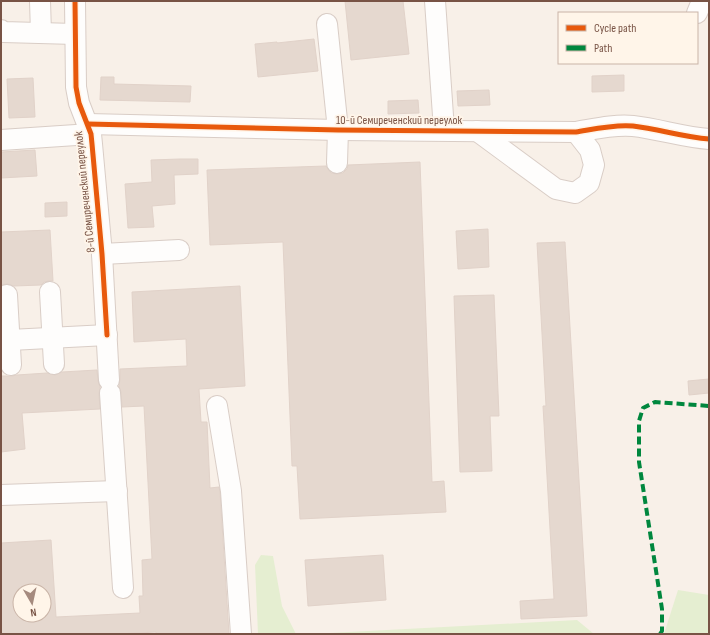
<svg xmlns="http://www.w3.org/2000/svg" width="710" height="635" viewBox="0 0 710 635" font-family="'Sofia Sans Condensed',sans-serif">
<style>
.green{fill:#e5eed1}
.building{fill:#e5d8cf;stroke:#e1d2c9;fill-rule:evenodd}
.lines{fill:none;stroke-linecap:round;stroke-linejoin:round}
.minor-casing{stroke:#d9cdc6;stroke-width:22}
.minor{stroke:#fefdfc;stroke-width:20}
.quiet{stroke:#00873e;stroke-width:4;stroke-dasharray:8 4;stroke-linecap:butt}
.cycleway-casing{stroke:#fff5e9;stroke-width:8}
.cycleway{stroke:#e8590c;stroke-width:5}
.labels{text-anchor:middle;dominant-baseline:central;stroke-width:3.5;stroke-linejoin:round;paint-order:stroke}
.street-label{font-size:12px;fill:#785345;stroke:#fff5e9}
</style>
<rect width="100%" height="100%" fill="#f8f0e8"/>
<!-- green -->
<g class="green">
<path d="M261,555l12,1 9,50 14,28h-38l-3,-69z"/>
<path d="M678,590l31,5v39h-45z"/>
<path d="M577,620l17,14h-283z"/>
</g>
<!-- building -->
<g class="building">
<path d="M345,1h58l6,53 -58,6z"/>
<path d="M314,39l4,32 -60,6 -3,-33 22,-2v1z"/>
<path d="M624,75v16l-32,1v-16z"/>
<path d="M101,77h13v7l77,2 -1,16 -90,-2z"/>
<path d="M33,78l2,39 -26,1 -2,-39z"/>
<path d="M489,90l1,15 -32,1 -1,-15z"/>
<path d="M418,100l1,13 -31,1v-13z"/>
<path d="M35,150l2,26 -36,2v-26z"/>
<path d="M180,159h18v15l-24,1 1,29 -23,2 2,21 -26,1 -3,-44 27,-2 -1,-22z"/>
<path d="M420,162l12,320 12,-1 2,31 -146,7 -3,-53h-5l-9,-224 -73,3 -3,-75 119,-4 5,7 6,1 6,-1 4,-4 1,-4z"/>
<path d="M67,202v14l-22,1v-14z"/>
<path d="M488,229l1,38 -31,2 -2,-38z"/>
<path d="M50,230l3,51h-4l-5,1 -3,3 -27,1 -7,-2 -6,1v-53z"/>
<path d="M565,242l22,374 -66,3 -1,-18 34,-2 -11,-193h3l-9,-163z"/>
<path d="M240,286l5,100 -46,3 2,33h6l3,66 9,-1 1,5 9,142h-73v-2l-37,2h-118v-91l50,-3 5,77 84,-4 -1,-17h4l-1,-36 10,-1 -8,-153 -22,1 -1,-15 -2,-6 1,-7v-10l67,-3 -1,-27 -52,3 -2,-50zM20,591h24v24h-24z"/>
<path d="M494,295l5,121h-9l2,55 -32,1 -6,-176z"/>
<path d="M97,370l1,11 2,6 -1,7 1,15 -78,4 3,36 -24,3v-76h11l5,-1 30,-2 8,2 7,-3z"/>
<path d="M709,379v14l-20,2 -1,-14z"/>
<path d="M383,555l3,45 -78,6 -3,-46z"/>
</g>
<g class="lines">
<!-- minor casing -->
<g class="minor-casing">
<g id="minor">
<path d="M40,1l1,32"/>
<path d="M75,1l1,86 3,16 12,31 1,10 10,110 7,126"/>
<path d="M435,1l9,129"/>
<path d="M697,13l5,-12"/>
<path d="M327,24l11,106 -1,33"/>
<path d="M1,30l2,2 72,2"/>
<path d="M88,124l250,6 238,2c18,-3 39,-8 57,-6 26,3 50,11 76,13"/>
<path d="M477,131l79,58 19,4 14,-10 5,-18 -4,-15 -14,-18"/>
<path d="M1,140l90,-6"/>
<path d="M102,254l77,-4"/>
<path d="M50,292l4,72"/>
<path d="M7,295l4,70"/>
<path d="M10,340l97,-5"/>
<path d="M110,393l13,195"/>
<path d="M217,406l14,85 10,143"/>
<path d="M1,495l116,-4"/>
</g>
</g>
<!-- minor -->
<use href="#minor" class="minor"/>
<!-- quiet -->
<path class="quiet" d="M660,634l2,-3v-22l-23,-147v-41l4,-13 12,-6 54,4"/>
<!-- cycleway casing -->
<g class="cycleway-casing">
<g id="cycleway">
<path d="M75,1l1,86 3,16 12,31 1,10 10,110 5,81"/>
<path d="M88,124l250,6 238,2c18,-3 39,-8 57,-6 26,3 50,11 76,13"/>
</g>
</g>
<!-- cycleway -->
<use href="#cycleway" class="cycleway"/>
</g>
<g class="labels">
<!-- street labels -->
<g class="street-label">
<text x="399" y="120">10-й Семиреченский переулок</text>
<text transform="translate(85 192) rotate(-96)">8-й Семиреченский переулок</text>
</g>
</g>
<!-- border -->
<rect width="710" height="635" fill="none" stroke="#785345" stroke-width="4"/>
<!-- legend -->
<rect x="558" y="12" width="140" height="52" fill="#fff5e9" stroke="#c9b4a7"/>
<rect x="566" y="25" width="20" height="6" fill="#e8590c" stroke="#c9b4a7"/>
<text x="594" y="32" font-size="12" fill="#785345">Cycle path</text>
<rect x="566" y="45" width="20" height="6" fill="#00873e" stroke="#c9b4a7"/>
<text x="594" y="52" font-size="12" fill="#785345">Path</text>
<!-- north arrow -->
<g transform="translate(32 603) rotate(171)"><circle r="19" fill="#fff5e9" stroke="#c9b4a7"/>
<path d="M0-3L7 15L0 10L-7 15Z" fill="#a58a7e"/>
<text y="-6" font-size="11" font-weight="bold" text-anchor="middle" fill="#785345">N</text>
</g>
</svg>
